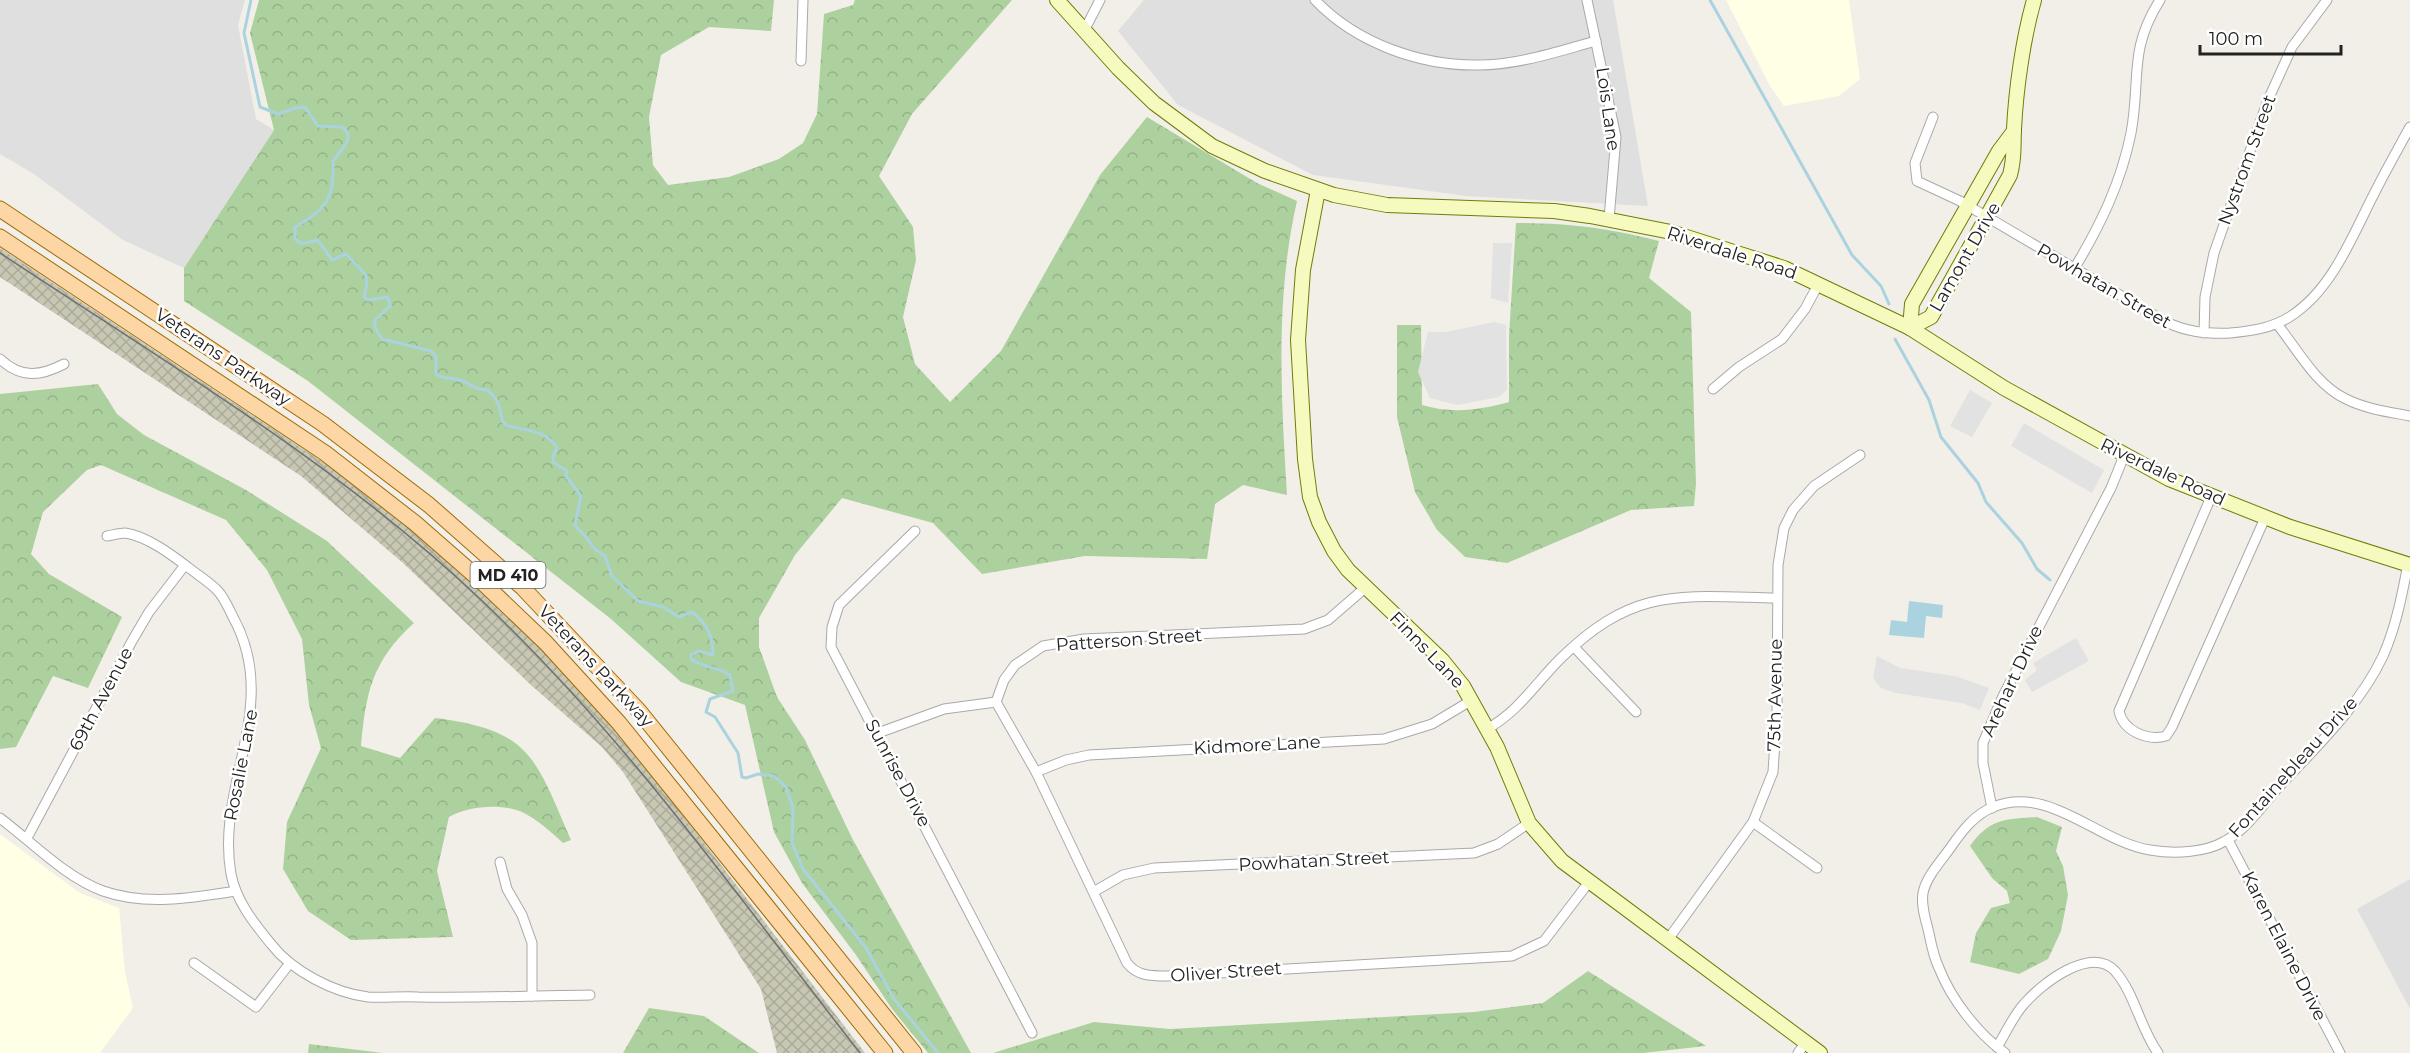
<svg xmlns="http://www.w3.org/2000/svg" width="2410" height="1053" viewBox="0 0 2410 1053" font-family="Montserrat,sans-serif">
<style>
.residential{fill:#e0dfdf}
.education{fill:#ffffe5}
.construction{fill:url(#construction-cross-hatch)}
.forest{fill:url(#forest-crowns)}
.parking{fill:#e2e2e2}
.water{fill:#aad3df}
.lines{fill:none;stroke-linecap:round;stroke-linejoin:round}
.stream{stroke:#aad3df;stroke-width:3}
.street-casing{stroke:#a9a9a9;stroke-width:11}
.secondary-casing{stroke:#707d05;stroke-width:16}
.primary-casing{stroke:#a06b00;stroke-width:17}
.street{stroke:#fff;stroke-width:9}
.secondary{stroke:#f7fabf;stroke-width:14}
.primary{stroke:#fcd6a4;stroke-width:15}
.tram{stroke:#707070;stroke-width:1.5}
.labels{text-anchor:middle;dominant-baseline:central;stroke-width:5;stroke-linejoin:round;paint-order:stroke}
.shield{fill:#fff;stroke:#646464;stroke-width:1.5}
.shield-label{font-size:16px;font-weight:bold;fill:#222}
.street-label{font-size:18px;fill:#222;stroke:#fff}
</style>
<defs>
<pattern id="construction-cross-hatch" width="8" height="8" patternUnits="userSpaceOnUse" patternTransform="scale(1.5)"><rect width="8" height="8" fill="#c7c7b4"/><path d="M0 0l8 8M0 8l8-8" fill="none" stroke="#abab9a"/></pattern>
<pattern id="forest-crowns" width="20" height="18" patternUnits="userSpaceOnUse" patternTransform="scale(1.5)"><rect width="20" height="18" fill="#add19e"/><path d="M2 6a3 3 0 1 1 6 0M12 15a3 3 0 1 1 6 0" fill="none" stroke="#95b388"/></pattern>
</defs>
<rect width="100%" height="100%" fill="#f2efe9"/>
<!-- residential -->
<g class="residential">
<path d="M0,0h245l-7,25 18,94 18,11 -90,138 -61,-28 -89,-66 -34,-20z"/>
<path d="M1144,0h469l35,206 -182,-10 -153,-21 -135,-70 -60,-74z"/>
<path d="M2410,879v130l-53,-100z"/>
</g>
<!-- education -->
<g class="education">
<path d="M1726,0h123l11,79 -21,17 -55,10 -14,-20z"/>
<path d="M0,834l80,59 39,15 6,64 8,36 -33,45h-100z"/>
</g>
<!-- construction -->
<path class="construction" d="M0,248l356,236 140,114 124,135 245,320h-88l-16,-64 -138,-217 -21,-25 -70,-61 -129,-123 -102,-87 -301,-199z"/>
<!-- forest -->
<g class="forest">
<path d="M259,0h515l-3,31 -62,-4 -48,28 -12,62 4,48 15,20 61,-8 50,-18 24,-16 14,-29 7,-100 29,-9 2,-5h157l-100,114 -33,62 34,51 3,33 -13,57 12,47 35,38 51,-51 99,-176 47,-58 110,66 40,18c-22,96 -16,196 -10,294l-44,-10 -28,19 -8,55 -122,-3 -103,18 -49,-51 -91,-25 -47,57 -36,63v29l18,50 28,43 47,98 119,215h-43l-36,-44 -36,-54 -54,-72 -28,-51 -29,-127 -64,-23 -70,-63 -303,-238 -124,-80v-33l90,-138 -24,-97z"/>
<path d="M1516,223c53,0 92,5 143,18l-10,37 42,34 5,172 -2,22 -63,4 -124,53 -42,-6 -28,-27 -22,-38 -18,-75v-92h24l1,80c30,9 58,5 87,-3v-66z"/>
<path d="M98,384l19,30 27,21 102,55 81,51 87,82c-42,38 -48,69 -53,123l39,12 35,-40c97,12 100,40 136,122l-8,3c-12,-11 -26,-24 -41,-31 -20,-9 -55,-6 -73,5l-12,54 16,66 -102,3 -43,-29 -25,-42 4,-47 34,-74 -12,-43 -7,-66 -35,-69 -41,-50 -125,-55 -14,5 -44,42 -12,42 18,20 73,43 -34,71 -35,-12 -37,71 -16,2v-355z"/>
<path d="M2037,817l25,10 -6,24 7,15 5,29 -7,36 -13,28 -29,15 -49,-12 6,-29 15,-25 19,-5 -3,-12 -15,-13 -22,-32c20,-28 35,-27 67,-29z"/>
<path d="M1588,971l118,75 -63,7h-650l101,-31 76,7 304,-17 69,-9z"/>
<path d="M649,1008l55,8 55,37h-136z"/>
<path d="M309,1044l66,8 7,1h-74z"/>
</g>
<!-- parking -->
<g class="parking">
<path d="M1493,243h19l-4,60 -17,-5z"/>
<path d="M1494,322l12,3 1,65 -8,7 -42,8 -27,-7 -12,-26 10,-40h18z"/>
<path d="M1970,390l22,13 -20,34 -22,-11z"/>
<path d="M2024,423l80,47 -12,23 -81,-47z"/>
<path d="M2076,638l13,23 -57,31 -7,-12 12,-10 -4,-7z"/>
<path d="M1877,656l23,12 55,8 34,12 -9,22 -18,-7 -66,-10 -15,-5 -8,-10z"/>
</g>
<!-- water -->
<path class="water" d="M1909,601l34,4 -1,13 -16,-2 -2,22 -35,-3 2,-15 16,2z"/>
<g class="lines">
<!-- stream -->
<g class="stream">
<path d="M251,0l-7,33 16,74 18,7 17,-6 10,-1 13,19 24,1c15,10 -2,24 -9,34 2,36 -6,48 -38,66v12l7,5 16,-4 14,20 14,-6 20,21 1,8 -3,14 4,3 20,-3 2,9 -14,13 -2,7 8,13 49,12 5,5v18c9,6 15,3 24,6 13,4 10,9 28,10 15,17 9,13 15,32l5,4c18,5 39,4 49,22l-4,8v6l14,9 -1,5 15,20 -6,29c3,5 8,8 11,12 8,11 6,11 19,19l7,20 26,25 25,6 16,10 13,-5c16,13 21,24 21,43l-14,-4 -8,4 1,5c13,8 26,7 38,15l3,16 -23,8 -4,13 9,5 23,36 4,24 4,1 12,-4 16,2 12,11 7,21 -1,35 11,26 63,79 28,51 44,54"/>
<path d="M1710,0l142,255 29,31 8,18"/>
<path d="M1895,339l34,61 12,37 37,46 8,19 36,41 15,26 13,11"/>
</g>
<!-- street casing -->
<g class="street-casing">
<g id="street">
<path d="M1315,0c41,43 105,66 164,65 39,0 80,-14 117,-24"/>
<path d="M1587,0l29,137 -7,82"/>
<path d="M1084,31l16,-31"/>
<path d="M801,61l2,-61"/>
<path d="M1933,117l-18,46 2,18 43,20 204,120c22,11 42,13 66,12 22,-2 43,-5 61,-17 42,-27 62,-82 84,-124 11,-22 23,-43 35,-65"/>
<path d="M2074,269c26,-43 47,-86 57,-136 10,-53 -3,-83 29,-133"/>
<path d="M2277,324c21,26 38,60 69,75 20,10 43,13 64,17"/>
<path d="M2204,333l1,-36 9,-44 54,-153 24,-53 35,-47"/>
<path d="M0,359c21,20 41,17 64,5"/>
<path d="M1713,389l26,-22 43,-28 23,-30 14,-26"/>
<path d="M2211,497l-92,214c4,20 28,30 47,25l6,-9 93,-209"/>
<path d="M915,531l-76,74 -7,22 -1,20 201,386"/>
<path d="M107,536c6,-1 13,-3 18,-3 22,3 47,22 64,35 9,7 20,14 28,22 7,7 12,19 16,27 49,89 -18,168 -2,257 5,27 23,49 40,70 21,27 63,49 97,53 17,1 34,-1 50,0 58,1 115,-1 172,-2"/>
<path d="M1574,647l62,65"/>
<path d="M996,702l40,70 91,191c10,13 24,13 40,13l345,-20 32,-15 45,-59"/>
<path d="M996,702l8,-22 11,-15 28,-19 41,-7 220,-10 24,-9 37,-32"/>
<path d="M1487,729c32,-18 48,-45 73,-70 74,-73 120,-63 216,-61"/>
<path d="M878,733l66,-24 52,-7"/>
<path d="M1036,772l30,-12 23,-5 295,-16 48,-15 40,-24"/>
<path d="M1992,808l-9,-45v-20l20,-47 108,-208 13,-32"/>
<path d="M0,818c32,24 65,59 103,73 43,15 89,7 133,0"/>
<path d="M1753,822l64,46"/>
<path d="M27,838l105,-197 17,-29 36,-47"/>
<path d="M2228,840l112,213"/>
<path d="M500,862l7,27 15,26 10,28v53"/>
<path d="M1095,891l28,-16 31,-7 320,-15 24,-9 31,-21"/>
<path d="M1669,938l84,-116 20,-50 4,-61 1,-146 6,-37 9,-18 21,-24 46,-31"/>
<path d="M194,963l62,44 34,-44"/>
<path d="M1997,1047c9,-14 16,-31 27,-43 17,-20 67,-59 91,-33 20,23 25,57 43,82"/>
<path d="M1798,1053l8,-11"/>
<path d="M2005,1053c-27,-19 -54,-54 -66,-85 -6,-12 -8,-26 -11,-39 -3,-11 -7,-24 -5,-36 3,-16 18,-32 28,-46 11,-16 23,-32 42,-40 56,-23 105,35 157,43 23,4 55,3 75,-9 21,-11 36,-34 51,-51 38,-41 83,-83 107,-134 13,-29 19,-61 25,-92"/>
</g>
</g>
<!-- secondary casing -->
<g class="secondary-casing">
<g id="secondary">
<path d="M1057,0l61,68 36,35 58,43 53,25 69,24 53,10 167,6 36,5 81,16 113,36 126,60 94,60 165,91 121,48 120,38"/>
<path d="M1318,190l-15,80 -5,70 7,119 5,38 9,25 15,29 14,19 94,90 21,26 34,61 32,76 33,38 258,192"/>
<path d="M1910,328l21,-11 79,-142c5,-19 3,-27 4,-46 2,-40 9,-90 20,-129"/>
<path d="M1910,328l2,-24 87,-153 15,-20"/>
</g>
</g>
<!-- primary casing -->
<g class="primary-casing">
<g id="primary">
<path d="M0,209l323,215 106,81 94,83 116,123 275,342"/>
<path d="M0,237l325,216 90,70 64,56 67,64 73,80 266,330"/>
</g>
</g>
<!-- street -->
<use href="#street" class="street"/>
<!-- secondary -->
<use href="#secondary" class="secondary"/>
<!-- primary -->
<use href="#primary" class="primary"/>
<!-- tram -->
<path class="tram" d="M0,253c163,108 335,209 478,344 145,136 260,300 382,456"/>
</g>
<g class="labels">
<!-- shield labels -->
<rect class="shield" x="470.5" y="562" width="75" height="26" rx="4.5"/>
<g class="shield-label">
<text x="508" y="575">MD 410</text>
</g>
<!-- street labels -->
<g class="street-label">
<text transform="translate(1608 109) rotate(82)">Lois Lane</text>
<text transform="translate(2247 160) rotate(-70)">Nystrom Street</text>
<text transform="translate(1732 253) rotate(18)">Riverdale Road</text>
<text transform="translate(1965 257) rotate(-60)">Lamont Drive</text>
<text transform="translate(2104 286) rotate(30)">Powhatan Street</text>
<text transform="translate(223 357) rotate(34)">Veterans Parkway</text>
<text transform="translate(2163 472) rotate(25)">Riverdale Road</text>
<text transform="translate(1129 640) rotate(-4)">Patterson Street</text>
<text transform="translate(1427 650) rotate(46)">Finns Lane</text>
<text transform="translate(596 666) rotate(47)">Veterans Parkway</text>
<text transform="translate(2012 681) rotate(-65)">Arehart Drive</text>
<text transform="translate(1775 695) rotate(-89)">75th Avenue</text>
<text transform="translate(101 699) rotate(-62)">69th Avenue</text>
<text transform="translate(1257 745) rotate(-3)">Kidmore Lane</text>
<text transform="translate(241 765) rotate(-79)">Rosalie Lane</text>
<text transform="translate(2293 767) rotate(-48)">Fontainebleau Drive</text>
<text transform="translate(898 773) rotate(62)">Sunrise Drive</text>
<text transform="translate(1314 861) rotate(-3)">Powhatan Street</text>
<text transform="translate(2284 946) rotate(63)">Karen Elaine Drive</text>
<text transform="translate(1226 972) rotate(-4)">Oliver Street</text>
</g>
</g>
<!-- scale -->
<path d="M2200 45v9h141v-9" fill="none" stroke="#222222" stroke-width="3"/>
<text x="2209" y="45" font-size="18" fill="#222222" stroke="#ffffff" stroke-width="4.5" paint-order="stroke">100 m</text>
</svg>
